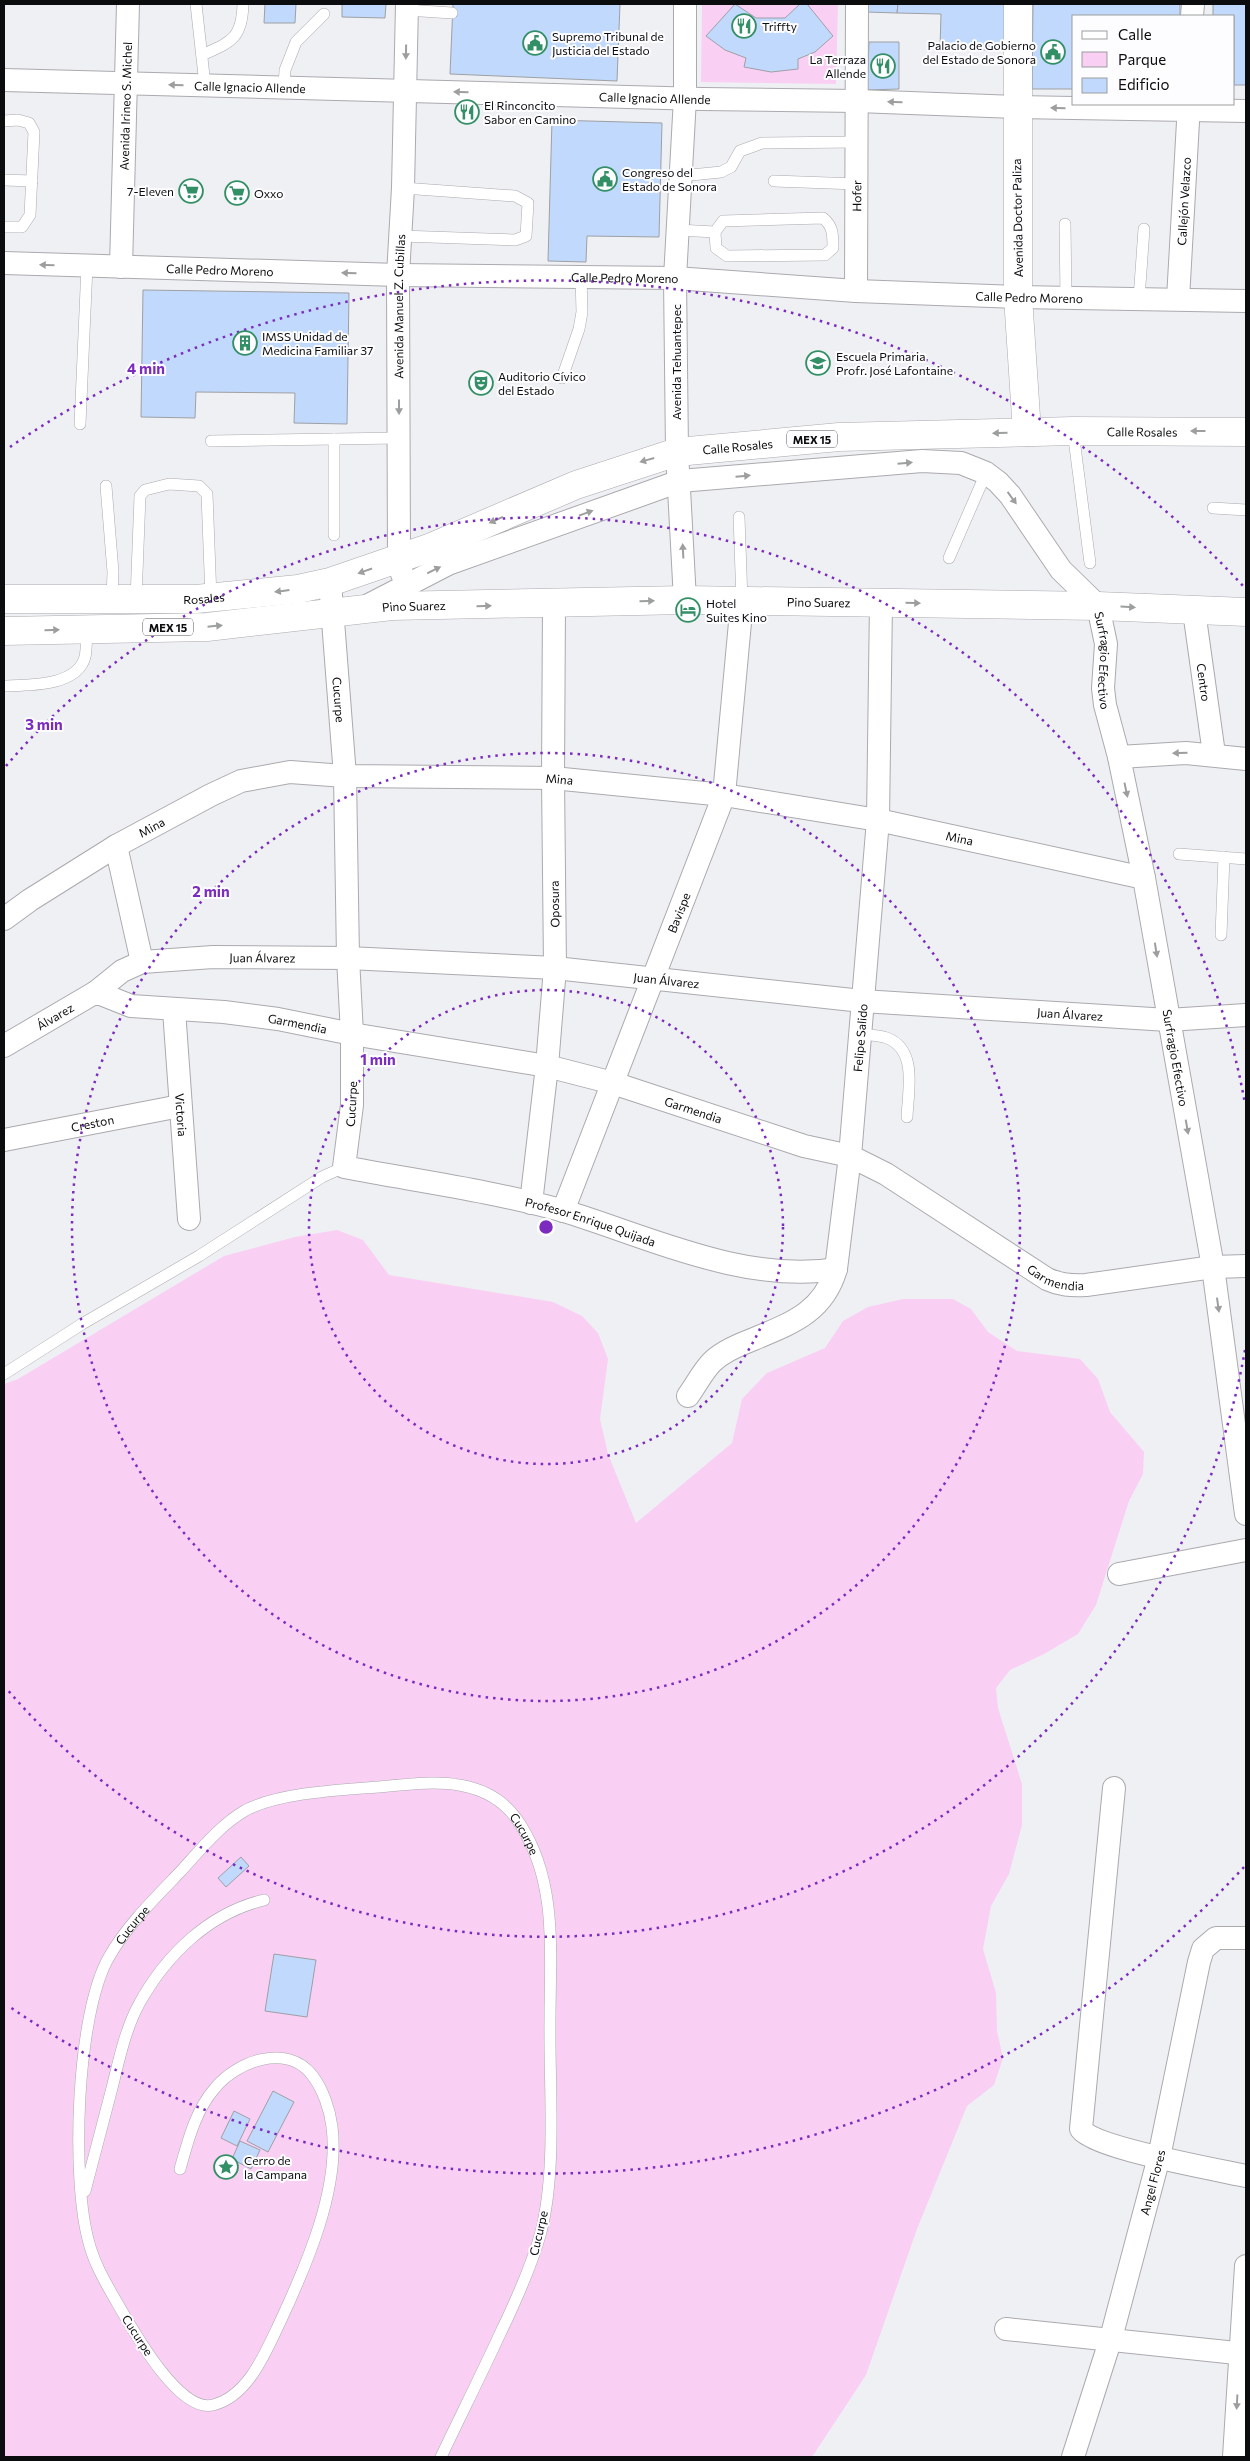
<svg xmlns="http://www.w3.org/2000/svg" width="1250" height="2461" viewBox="0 0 1250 2461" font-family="Commissioner,sans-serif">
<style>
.green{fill:#facff4}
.building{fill:#c1d9fd;stroke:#9ea0a4}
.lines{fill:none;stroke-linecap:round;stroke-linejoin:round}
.lane-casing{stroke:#aaaaaf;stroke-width:12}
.street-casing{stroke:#aaaaaf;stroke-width:24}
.secondary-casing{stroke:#aaaaaf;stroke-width:29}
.primary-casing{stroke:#aaaaaf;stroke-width:29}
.lane{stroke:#fff;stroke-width:11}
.street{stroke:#fff;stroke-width:22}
.secondary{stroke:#fff;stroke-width:28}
.primary{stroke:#fff;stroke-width:28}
.oneway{fill:#9d9e9e}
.ring{fill:none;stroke:#7b2cbf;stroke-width:2.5;stroke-dasharray:2.5 5}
.labels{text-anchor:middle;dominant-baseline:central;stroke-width:4;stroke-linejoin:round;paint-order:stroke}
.shield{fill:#fdfdff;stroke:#545456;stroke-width:1}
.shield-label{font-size:11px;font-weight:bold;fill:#0b0c0d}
.poi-label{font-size:12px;fill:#0b0c0d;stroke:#fdfdff;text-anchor:start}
.street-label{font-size:12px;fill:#0b0c0d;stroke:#fdfdff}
.centre{fill:#7b2cbf;stroke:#fdfdff;stroke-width:2.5}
.ring-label{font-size:15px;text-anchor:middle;font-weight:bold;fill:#7b2cbf;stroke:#fdfdff;stroke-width:4;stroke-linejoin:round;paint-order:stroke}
</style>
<rect width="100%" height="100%" fill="#eff0f4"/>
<!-- green -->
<g class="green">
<path d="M702,4h136l-2,80 -135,-2z"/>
<path d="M337,1230l26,10 26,35 164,27 29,14 16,17 10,26 -8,60 8,35 28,69 96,-80 10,-44 25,-26 58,-25 18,-27 25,-14 35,-8h50l18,10 17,23 29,19 63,8 18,20 12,33 34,40 -1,22 -14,27 -33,104 -18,29 -34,20 -34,16 -14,18 2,20 24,76v41l-13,49 -18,32 -8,43 13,44 1,38 6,27 -9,27 -27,21 -50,123 -51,146 -54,82h-808v-1073l14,-5 206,-123 71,-19z"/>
</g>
<!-- building -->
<g class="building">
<path d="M265,4h31l-1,19h-31z"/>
<path d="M342,4h44l-1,14 -43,-1z"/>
<path d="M453,4h167l-3,77 -167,-7z"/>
<path d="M735,4l21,14h29l15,-14h7l26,32 -18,16 -17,7v10l-27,3 -27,-5 2,-9 -21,-8 -19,-14z"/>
<path d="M866,4h32l-1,9 -31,-1z"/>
<path d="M898,4h113l-1,47 -70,-3 1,-34 -44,-1z"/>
<path d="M1033,4h147v12h-106v73h-42z"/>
<path d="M1213,4h33v81h-12v-69h-21z"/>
<path d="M869,42h30v47l-32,1z"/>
<path d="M552,120l110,3 -3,114 -72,-1 -1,26 -38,-1z"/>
<path d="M143,290l206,3 -2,131 -53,-1 1,-30 -99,-1 -1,26 -54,-1z"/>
<path d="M241,1857l8,9 -23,21 -8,-9z"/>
<path d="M274,1954l42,6 -9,57 -42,-6z"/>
<path d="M273,2091l21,11 -26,50 -21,-11z"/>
<path d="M234,2111l16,8 -13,27 -16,-8z"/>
<path d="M240,2141l20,9 -9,19 -19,-10z"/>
</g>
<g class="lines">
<!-- lane casing -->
<g class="lane-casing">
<g id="lane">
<path d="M196,4l9,81"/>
<path d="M406,10l46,3"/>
<path d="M202,55c29,-13 40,-16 41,-51"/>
<path d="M284,87l1,-17 11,-28 28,-28"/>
<path d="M4,121l14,-1 11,3 5,9 -4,83 -8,12h-18"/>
<path d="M681,176l40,-4 10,-5 9,-16 22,-8 95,-1"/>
<path d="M4,180l28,1"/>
<path d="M774,181l83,3"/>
<path d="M823,218c10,8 10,17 10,30l-8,7 -98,1 -11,-8 -1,-16 8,-11z"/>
<path d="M1065,224l1,75"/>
<path d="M678,230l37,2"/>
<path d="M401,236l114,4 11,-4 2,-33 -13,-7 -112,-8"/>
<path d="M1139,299l5,-70"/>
<path d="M562,378l17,-49 3,-17 -1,-35"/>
<path d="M80,424l7,-158"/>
<path d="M1073,431l17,132"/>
<path d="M334,439v96"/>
<path d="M211,441l188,-3"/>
<path d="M106,486l7,86 -1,27"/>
<path d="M1213,508l33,2"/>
<path d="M739,517l3,84"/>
<path d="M949,558l37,-85"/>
<path d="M136,599l4,-103 5,-6 24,-6 30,2 8,8 4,104"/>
<path d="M4,686c23,-1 73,1 81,-29 2,-9 1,-19 2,-28"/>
<path d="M1179,854l67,5"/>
<path d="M1221,935l3,-78"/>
<path d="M860,1034c8,1 19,1 27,4 31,12 21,53 20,79"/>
<path d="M4,1374l78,-50 117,-68 123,-79 22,-10"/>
<path id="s1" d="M180,2169c8,-28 15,-58 35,-81 22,-27 72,-45 97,-13 11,14 18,35 20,52 8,62 -26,139 -51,193 -15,31 -32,76 -68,85 -36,9 -85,-84 -101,-111 -9,-16 -18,-32 -23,-51 -18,-63 -13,-229 20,-286 18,-32 47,-60 72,-86 20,-22 39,-46 65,-61 37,-19 102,-20 143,-24 48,-5 102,-9 131,38 38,59 30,129 30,196 -1,66 7,149 -9,212 -10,36 -26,71 -42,104 -19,41 -39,81 -58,121"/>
<path d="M85,2191c9,-34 18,-69 27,-103 7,-28 13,-58 27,-84 27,-49 70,-91 125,-104"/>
</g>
</g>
<!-- street casing -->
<g class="street-casing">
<g id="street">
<path d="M1192,16l1,-12"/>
<path id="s2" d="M4,80l698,19 155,2 159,6 230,4"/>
<path id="s3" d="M4,263l394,12 277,3 181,13 162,6 228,4"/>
<path id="s4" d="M121,267l7,-263"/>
<path id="s5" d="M856,291l1,-287"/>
<path id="s6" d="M1178,299l11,-195"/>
<path id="s7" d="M402,574l-3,-15 -1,-284 5,-87 4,-184"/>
<path id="s8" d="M330,582l15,194 3,182 4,76v71l-8,62c73,14 149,24 220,44 85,26 182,73 272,58"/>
<path d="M685,600l-8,-148 -2,-174 10,-180v-94"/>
<path id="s9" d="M363,608l85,-44 232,-83 242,-20 39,2 25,10 12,9 12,13 51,75 37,36 8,38 -3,44 2,17 14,52 25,121 69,389 33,247"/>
<path id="s10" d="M1194,611l20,143"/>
<path d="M1119,757l67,-4 60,6"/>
<path d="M116,846l26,116"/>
<path id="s11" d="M4,919l26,-19 86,-54 95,-51 30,-14 49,-9 55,4 208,2 171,17 154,25 266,58"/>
<path id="s12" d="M96,992l26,-21 20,-9 71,-5 135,1 207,10 307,33 306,19 78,-5"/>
<path id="s13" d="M174,1010l15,209"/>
<path id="s14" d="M4,1046l92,-54 35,14 93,6 54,7 74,15 195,32 66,17 191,63 46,10 36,18 161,105c13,6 24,7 39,6l127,-18 33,-1"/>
<path id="s15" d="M4,1140l176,-34"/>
<path d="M531,1203l16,-137 8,-98 -2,-190 1,-174"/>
<path id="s16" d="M563,1211l161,-416 18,-194"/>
<path id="s17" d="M688,1396c8,-11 15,-25 24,-34 10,-10 24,-16 37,-21 40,-17 74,-27 87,-72l14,-113 28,-336 3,-218"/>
<path d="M1119,1574l127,-24"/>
<path d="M1114,1788l-33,341c13,19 137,41 165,47"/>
<path d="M1006,2329l240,25"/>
<path id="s18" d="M1073,2457l38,-119 48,-181 40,-195 4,-13 13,-11h30"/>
<path d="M1234,2457l12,-191"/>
</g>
</g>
<!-- secondary casing -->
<g class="secondary-casing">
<path id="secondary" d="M1018,4v293l9,135"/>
</g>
<!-- primary casing -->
<g class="primary-casing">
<g id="primary">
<path id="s19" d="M4,599h192l102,-10 32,-7 99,-34 147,-63 101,-33 162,-15 234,-6 173,1"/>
<path id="s20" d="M4,631l203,-4 185,-21 293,-6 413,6 148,6"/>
</g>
</g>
<!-- lane -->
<use href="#lane" class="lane"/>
<!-- street -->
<use href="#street" class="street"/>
<!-- secondary -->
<use href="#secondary" class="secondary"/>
<!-- primary -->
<use href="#primary" class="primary"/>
</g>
<!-- one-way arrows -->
<defs><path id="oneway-solid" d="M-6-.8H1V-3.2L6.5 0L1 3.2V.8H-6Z" transform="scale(1.25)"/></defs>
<g class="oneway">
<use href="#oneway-solid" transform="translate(406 52) rotate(91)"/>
<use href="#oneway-solid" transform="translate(176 85) rotate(-179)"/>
<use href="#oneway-solid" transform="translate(461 92) rotate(-178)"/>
<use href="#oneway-solid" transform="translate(895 102) rotate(-178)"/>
<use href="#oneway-solid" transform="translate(1058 108) rotate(-179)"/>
<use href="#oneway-solid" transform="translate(47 265) rotate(-178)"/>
<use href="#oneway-solid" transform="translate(349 273) rotate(-178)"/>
<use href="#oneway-solid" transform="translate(399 407) rotate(90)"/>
<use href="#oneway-solid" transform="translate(1198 431) rotate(-180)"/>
<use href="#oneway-solid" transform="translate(1000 433) rotate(179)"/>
<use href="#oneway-solid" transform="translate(647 460) rotate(164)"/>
<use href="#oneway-solid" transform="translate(905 463) rotate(-5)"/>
<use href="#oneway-solid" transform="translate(743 476) rotate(-5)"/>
<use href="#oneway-solid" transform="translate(1012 498) rotate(54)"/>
<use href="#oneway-solid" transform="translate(586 513) rotate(-20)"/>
<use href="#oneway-solid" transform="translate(496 520) rotate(156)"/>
<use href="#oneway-solid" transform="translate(683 551) rotate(-93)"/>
<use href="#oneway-solid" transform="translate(434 570) rotate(-26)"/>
<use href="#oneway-solid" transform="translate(365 571) rotate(161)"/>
<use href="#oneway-solid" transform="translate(282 591) rotate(173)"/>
<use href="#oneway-solid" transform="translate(647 601) rotate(-2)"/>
<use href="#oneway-solid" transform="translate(913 603) rotate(1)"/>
<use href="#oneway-solid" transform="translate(484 606) rotate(-1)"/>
<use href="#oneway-solid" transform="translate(1128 607) rotate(3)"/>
<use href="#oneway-solid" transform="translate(215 626) rotate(-6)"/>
<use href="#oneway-solid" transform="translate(52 630) rotate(-1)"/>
<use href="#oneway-solid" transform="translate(1180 753) rotate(178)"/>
<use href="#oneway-solid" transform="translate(1126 790) rotate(78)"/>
<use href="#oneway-solid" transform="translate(1156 950) rotate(81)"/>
<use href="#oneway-solid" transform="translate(1187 1127) rotate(80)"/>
<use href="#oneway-solid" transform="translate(1218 1305) rotate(82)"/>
<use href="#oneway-solid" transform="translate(1237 2402) rotate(93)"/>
</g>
<!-- distance rings -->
<g class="ring">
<circle cx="546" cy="1227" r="237"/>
<circle cx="546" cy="1227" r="474"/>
<path d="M1245 1350A710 710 0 0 1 6 1688M6 766A710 710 0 0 1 1245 1104"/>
<path d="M1244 1867A947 947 0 0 1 10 2007M10 447A947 947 0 0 1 1244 587"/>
</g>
<!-- icons -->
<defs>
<g id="restaurant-ring" transform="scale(1.25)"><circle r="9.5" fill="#fdfdff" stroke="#338f65" stroke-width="1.5"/><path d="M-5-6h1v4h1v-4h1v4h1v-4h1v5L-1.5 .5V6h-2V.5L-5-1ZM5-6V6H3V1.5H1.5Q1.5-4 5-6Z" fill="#338f65"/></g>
<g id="civic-ring" transform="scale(1.25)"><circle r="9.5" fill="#fdfdff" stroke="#338f65" stroke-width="1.5"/><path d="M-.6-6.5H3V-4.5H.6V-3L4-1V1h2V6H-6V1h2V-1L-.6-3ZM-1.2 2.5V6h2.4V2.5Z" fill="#338f65"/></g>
<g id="supermarket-ring" transform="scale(1.25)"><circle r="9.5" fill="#fdfdff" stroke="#338f65" stroke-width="1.5"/><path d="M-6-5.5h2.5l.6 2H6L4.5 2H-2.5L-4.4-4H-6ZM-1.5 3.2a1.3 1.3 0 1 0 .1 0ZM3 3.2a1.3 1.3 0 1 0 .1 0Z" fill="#338f65"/></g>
<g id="building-ring" transform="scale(1.25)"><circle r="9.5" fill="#fdfdff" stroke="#338f65" stroke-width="1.5"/><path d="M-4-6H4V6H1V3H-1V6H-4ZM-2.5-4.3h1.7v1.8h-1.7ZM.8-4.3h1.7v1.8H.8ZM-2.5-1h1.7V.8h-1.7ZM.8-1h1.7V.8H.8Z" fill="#338f65"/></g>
<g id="school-ring" transform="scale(1.25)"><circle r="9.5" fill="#fdfdff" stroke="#338f65" stroke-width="1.5"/><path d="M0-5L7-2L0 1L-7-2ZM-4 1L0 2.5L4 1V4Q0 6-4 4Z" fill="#338f65"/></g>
<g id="theatre-ring" transform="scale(1.25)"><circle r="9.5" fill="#fdfdff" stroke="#338f65" stroke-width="1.5"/><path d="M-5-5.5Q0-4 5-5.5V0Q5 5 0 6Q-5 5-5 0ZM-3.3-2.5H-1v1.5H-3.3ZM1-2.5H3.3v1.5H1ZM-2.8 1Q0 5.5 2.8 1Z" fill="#338f65"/></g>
<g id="hotel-ring" transform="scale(1.25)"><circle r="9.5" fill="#fdfdff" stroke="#338f65" stroke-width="1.5"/><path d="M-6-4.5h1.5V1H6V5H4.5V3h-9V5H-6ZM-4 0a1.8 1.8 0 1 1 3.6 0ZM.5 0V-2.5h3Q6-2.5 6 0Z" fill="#338f65"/></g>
<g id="sight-ring" transform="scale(1.25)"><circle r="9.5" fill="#fdfdff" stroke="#338f65" stroke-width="1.5"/><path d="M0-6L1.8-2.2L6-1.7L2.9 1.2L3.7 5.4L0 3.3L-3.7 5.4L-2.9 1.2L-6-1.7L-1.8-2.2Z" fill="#338f65"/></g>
</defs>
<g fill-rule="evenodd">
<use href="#restaurant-ring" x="744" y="26"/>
<use href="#civic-ring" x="535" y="43"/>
<use href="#civic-ring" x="1053" y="52"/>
<use href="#restaurant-ring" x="883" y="66"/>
<use href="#restaurant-ring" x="467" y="112"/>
<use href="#civic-ring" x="605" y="179"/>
<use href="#supermarket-ring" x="191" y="191"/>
<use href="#supermarket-ring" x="237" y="193"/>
<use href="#building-ring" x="245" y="343"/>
<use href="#school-ring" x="818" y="363"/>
<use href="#theatre-ring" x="481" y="383"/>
<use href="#hotel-ring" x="688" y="610"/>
<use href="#sight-ring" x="226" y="2167"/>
</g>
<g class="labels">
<!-- shield labels -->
<g class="shield">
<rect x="787" y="430.5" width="50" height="17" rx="4"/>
<rect x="143" y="618.5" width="50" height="17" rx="4"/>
</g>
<g class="shield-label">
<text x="812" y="439">MEX 15</text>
<text x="168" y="627">MEX 15</text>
</g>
<!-- poi labels -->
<g class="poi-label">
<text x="762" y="26">Triffty</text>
<text x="552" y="36">Supremo Tribunal de<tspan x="552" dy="14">Justicia del Estado</tspan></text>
<text x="1036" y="45" text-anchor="end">Palacio de Gobierno<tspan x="1036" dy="14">del Estado de Sonora</tspan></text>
<text x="866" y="59" text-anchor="end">La Terraza<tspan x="866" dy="14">Allende</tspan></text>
<text x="484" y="105">El Rinconcito<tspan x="484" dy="14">Sabor en Camino</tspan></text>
<text x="622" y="172">Congreso del<tspan x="622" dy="14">Estado de Sonora</tspan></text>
<text x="174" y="191" text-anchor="end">7-Eleven</text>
<text x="254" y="193">Oxxo</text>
<text x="262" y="336">IMSS Unidad de<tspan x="262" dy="14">Medicina Familiar 37</tspan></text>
<text x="836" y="356">Escuela Primaria<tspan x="836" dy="14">Profr. José Lafontaine</tspan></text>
<text x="498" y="376">Auditorio Cívico<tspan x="498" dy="14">del Estado</tspan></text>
<text x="706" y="603">Hotel<tspan x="706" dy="14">Suites Kino</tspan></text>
<text x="244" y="2160">Cerro de<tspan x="244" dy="14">la Campana</tspan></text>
</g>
<!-- street labels -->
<g class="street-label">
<text stroke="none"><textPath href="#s2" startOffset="246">Calle Ignacio Allende</textPath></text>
<text stroke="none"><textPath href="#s2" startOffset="651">Calle Ignacio Allende</textPath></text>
<text stroke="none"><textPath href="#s4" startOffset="161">Avenida Irineo S. Michel</textPath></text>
<text stroke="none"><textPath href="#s5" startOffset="95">Hofer</textPath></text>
<text stroke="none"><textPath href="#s6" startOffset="98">Callejón Velazco</textPath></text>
<text transform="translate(1017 218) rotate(-91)">Avenida Doctor Paliza</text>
<text stroke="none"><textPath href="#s3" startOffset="216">Calle Pedro Moreno</textPath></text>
<text stroke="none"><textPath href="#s3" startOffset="621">Calle Pedro Moreno</textPath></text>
<text stroke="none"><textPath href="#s3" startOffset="1026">Calle Pedro Moreno</textPath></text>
<text stroke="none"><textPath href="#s7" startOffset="268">Avenida Manuel Z. Cubillas</textPath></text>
<text transform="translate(676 362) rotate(-90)">Avenida Tehuantepec</text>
<text stroke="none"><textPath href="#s19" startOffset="1164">Calle Rosales</textPath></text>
<text stroke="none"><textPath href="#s19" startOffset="759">Calle Rosales</textPath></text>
<text stroke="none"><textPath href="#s19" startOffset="200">Rosales</textPath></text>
<text stroke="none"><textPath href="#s20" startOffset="816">Pino Suarez</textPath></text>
<text stroke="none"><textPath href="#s20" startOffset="411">Pino Suarez</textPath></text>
<text stroke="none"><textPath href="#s9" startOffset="881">Surfragio Efectivo</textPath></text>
<text stroke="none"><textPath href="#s10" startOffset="72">Centro</textPath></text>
<text stroke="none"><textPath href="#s8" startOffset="118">Cucurpe</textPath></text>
<text stroke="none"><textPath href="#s11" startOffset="594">Mina</textPath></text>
<text stroke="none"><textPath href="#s11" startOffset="174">Mina</textPath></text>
<text stroke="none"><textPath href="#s11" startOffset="999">Mina</textPath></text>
<text transform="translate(554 904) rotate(-91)">Oposura</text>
<text stroke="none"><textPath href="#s16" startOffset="320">Bavispe</textPath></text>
<text stroke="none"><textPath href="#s12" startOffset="176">Juan Álvarez</textPath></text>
<text stroke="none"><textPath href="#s12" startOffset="581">Juan Álvarez</textPath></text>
<text stroke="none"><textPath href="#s12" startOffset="986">Juan Álvarez</textPath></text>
<text stroke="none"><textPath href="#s14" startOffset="59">Álvarez</textPath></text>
<text stroke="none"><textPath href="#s14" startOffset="312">Garmendia</textPath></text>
<text stroke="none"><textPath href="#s17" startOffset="435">Felipe Salido</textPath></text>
<text stroke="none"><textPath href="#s9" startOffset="1286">Surfragio Efectivo</textPath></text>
<text transform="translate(351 1104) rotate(-87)">Cucurpe</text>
<text stroke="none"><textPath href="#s14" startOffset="718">Garmendia</textPath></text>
<text stroke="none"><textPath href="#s13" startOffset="105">Victoria</textPath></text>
<text stroke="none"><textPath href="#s15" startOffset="90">Creston</textPath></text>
<text stroke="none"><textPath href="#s8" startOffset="839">Profesor Enrique Quijada</textPath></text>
<text stroke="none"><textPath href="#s14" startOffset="1122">Garmendia</textPath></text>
<text stroke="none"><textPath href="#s1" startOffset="1578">Cucurpe</textPath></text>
<text stroke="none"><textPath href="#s1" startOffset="1114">Cucurpe</textPath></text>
<text stroke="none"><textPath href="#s18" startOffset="286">Angel Flores</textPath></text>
<text transform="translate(538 2233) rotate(-77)">Cucurpe</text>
<text transform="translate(138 2335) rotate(57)">Cucurpe</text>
</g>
</g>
<circle cx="546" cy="1227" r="8" class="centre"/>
<g class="ring-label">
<text x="146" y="374">4 min</text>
<text x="44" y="730">3 min</text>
<text x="211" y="897">2 min</text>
<text x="378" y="1065">1 min</text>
</g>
<!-- border -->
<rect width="1250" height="2461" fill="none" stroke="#0b0c0d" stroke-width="10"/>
<!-- legend -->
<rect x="1072" y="15" width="162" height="90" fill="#fdfdff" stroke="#9c9d9e"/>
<rect x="1082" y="31" width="25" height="8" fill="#ffffff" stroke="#9c9d9e"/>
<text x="1118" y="40" font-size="15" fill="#0b0c0d">Calle</text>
<rect x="1082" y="52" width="25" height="15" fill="#facff4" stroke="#9c9d9e"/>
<text x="1118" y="65" font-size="15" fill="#0b0c0d">Parque</text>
<rect x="1082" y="78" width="25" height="15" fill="#c1d9fd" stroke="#9c9d9e"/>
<text x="1118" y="90" font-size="15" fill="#0b0c0d">Edificio</text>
</svg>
